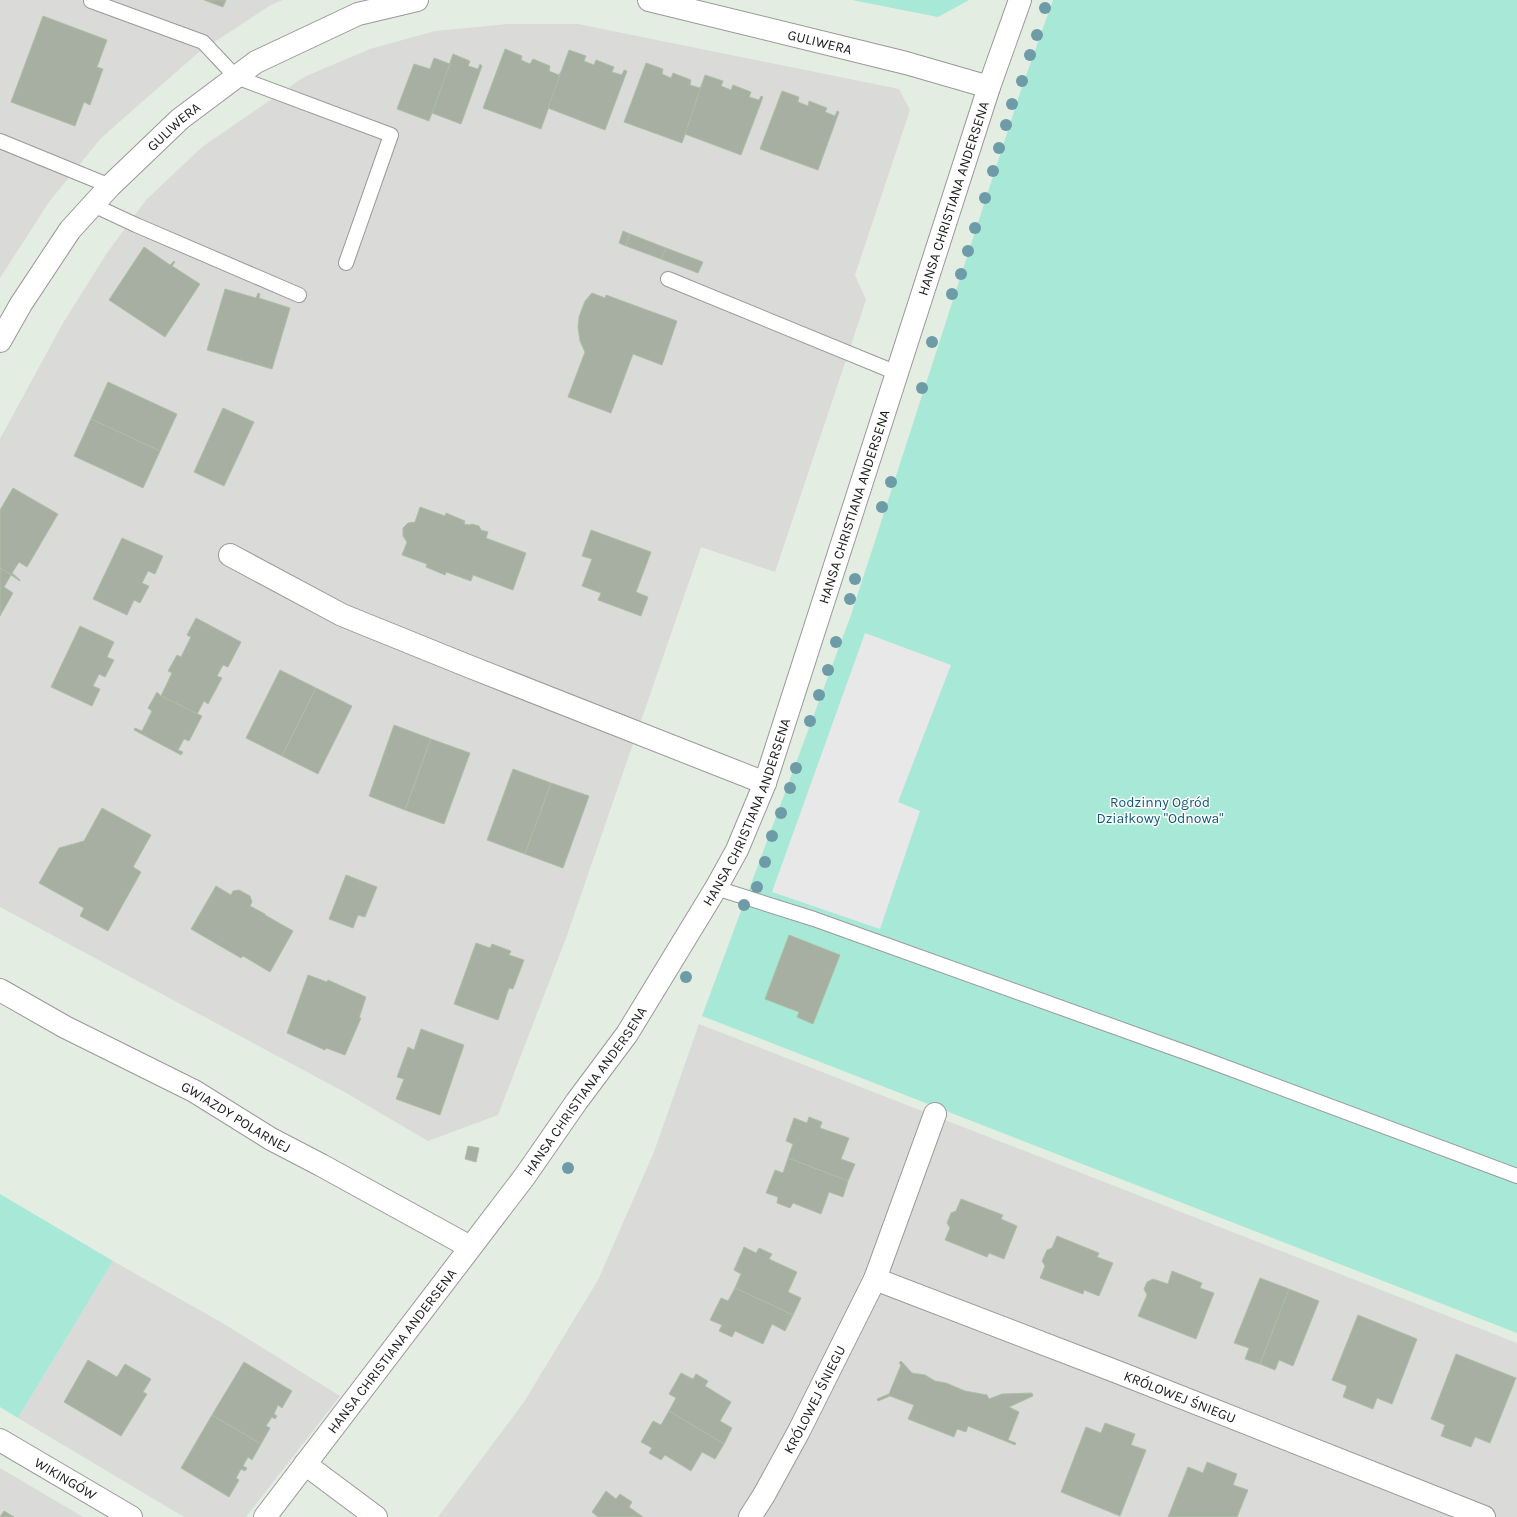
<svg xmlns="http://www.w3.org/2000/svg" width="1517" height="1517" viewBox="0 0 1517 1517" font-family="Karla,sans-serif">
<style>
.residential{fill:#dadad9}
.grass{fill:#a7e8d6}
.parking{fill:#e8e8e8}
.building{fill:#a6afa1;stroke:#adbfa4}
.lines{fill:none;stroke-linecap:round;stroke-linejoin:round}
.lane-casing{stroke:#999;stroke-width:16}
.street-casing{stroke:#999;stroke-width:24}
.lane{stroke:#fff;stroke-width:14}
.street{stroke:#fff;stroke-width:22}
.tree{fill:#6d9ba7}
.labels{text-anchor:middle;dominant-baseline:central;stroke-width:3;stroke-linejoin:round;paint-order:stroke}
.street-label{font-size:14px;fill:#1c1c1c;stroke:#fff}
.park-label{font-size:14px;fill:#0c5878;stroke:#fff}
</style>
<rect width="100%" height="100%" fill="#e3ede1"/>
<!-- residential -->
<g class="residential">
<path d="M0,0h283l-12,5 -72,47 -98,86 -52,64 -49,76z"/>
<path d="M508,24h70l321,65 11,21 -55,165 11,25 -91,272 -74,-25 -135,391 -68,177 -70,26 -80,-47 -348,-187v-468l63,-116 44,-70 39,-53 56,-53 102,-70 66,-28 65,-18z"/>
<path d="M699,1024l818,319v174h-1079l86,-115 74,-122 56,-128z"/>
<path d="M113,1261l111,63 116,72 -94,121h-62l-166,-99z"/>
<path d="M0,1468l83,49h-83z"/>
</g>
<!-- grass -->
<g class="grass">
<path d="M852,0h117l-31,17z"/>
<path d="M1053,0h464v1333l-815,-317 149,-401 171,-528z"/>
<path d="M0,1194l113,67 -95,157 -18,-11z"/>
</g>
<!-- parking -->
<path class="parking" d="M865,633l86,32 -53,137 22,9 -40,118 -108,-37z"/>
<!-- building -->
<g class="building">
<path d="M204,0h22l-3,7z"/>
<path d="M43,16l64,24 -10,27 6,2 -13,36 -6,-3 -9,24 -64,-24z"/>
<path d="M505,49l17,7 -1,4 9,4 3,-5 17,7 -1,5 10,4 3,-5 -21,59 -58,-21z"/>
<path d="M569,50l17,6 -2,5 10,4 2,-5 18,7 -2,5 10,3 2,-5 3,1 -22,59 -57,-22z"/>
<path d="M453,54l17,7 -2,5 10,3 2,-5 2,2 -21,58 -29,-11z"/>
<path d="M434,58l16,6 -21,57 -32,-12 17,-45 16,5z"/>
<path d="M646,63l17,6 -1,5 9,4 2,-5 18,7 -1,5 10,3 2,-4h1l-21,59 -58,-21z"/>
<path d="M705,75l18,6 -2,5 10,4 2,-5 18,7 -2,5 10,3 2,-4 2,1 -22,58 -56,-21z"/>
<path d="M782,91l17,6 -1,5 10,4 1,-5 18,7 -2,4 10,4 2,-5 2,1 -21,58 -58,-21z"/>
<path d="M623,231l7,3 -4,12 -7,-3z"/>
<path d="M630,234l36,14 -5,11 -35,-13z"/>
<path d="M144,247l26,18 4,-4 1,1 -3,4 28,18 -35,53 -56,-37z"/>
<path d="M666,248l37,14 -5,11 -37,-14z"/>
<path d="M225,289l31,9 2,-5 2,1 -1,4 31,10 -18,61 -65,-19z"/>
<path d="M592,293l13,5 1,-3 71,26 -15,44 -29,-11 -22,59 -43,-16 17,-45 -5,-11 -2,-14 1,-10 6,-16z"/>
<path d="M108,382l69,32 -17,37 -69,-32z"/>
<path d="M223,408l31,14 -30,64 -30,-14z"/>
<path d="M91,419l69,32 -17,37 -69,-32z"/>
<path d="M13,488l45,26 -31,53 -8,-5 -7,11 8,7 -20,-12v-58z"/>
<path d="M420,507l25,9 1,-3 19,8 -1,3 5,1 3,-1 7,2 2,4 7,2 -2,6 40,15 -13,37 -40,-15 -2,6 -25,-9 -1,3 -19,-8 1,-3 -25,-9 5,-13 -4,-6v-8l5,-5 7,-1z"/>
<path d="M591,530l60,22 -15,40 12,5 -7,19 -43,-16 3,-7 -19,-7 10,-27 -10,-3z"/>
<path d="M122,538l41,18 -8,18 -7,-3 -6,12 7,3 -9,17 -6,-3 -7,15 -34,-16z"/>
<path d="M0,568l20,12v1l-9,-6 -7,12 9,6 -13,23z"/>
<path d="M196,618l45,24 -13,25 -5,-2 -6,11 5,2 -14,26 -4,-3 -7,13 -36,-18 11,-23 -4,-2 9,-16 4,2 10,-20 -4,-2z"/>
<path d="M80,626l34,16 -7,15 7,3 -9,17 -6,-3 -6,12 7,3 -8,17 -41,-19z"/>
<path d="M280,670l36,18 -34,68 -36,-18z"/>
<path d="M316,688l36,18 -34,68 -36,-18z"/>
<path d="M157,692l4,4 41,20 -13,25 -5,-2 -6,11 5,2 -2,3 -47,-25 1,-2 7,3 10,-20 -4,-3z"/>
<path d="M394,725l37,14 -26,71 -36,-14z"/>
<path d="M431,739l39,14 -26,71 -39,-14z"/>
<path d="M513,769l38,14 -26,71 -38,-14z"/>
<path d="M551,783l38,13 -26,72 -38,-14z"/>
<path d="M102,808l49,27 -18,32 8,5 -33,59 -28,-15 4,-8 -45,-25 20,-35 25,-7z"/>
<path d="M346,875l31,12 -12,30 -7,-2 -5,13 -24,-9z"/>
<path d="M216,886l15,9 2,-4 6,-1 11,6 2,6 -2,4 15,8v1l28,16 -23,41 -27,-16 -2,2 -50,-29z"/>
<path d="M789,935l51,20 -27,69 -16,-7 2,-5 -34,-13z"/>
<path d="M476,943l14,5 2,-4 19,7 -2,4 15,5 -11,29 -4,-1 -11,32 -44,-16z"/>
<path d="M308,975l19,7 1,-2 38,17 -7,21h2l-16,37 -19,-7 -1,2 -38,-17z"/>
<path d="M421,1029l43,16 -24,70 -44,-16 8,-20 -7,-2 11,-30 6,3z"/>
<path d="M809,1117l13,5 -2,6 29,10 -8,21 14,5 -7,17 -60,-23 5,-14 -7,-3 8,-23 13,5z"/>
<path d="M468,1146l11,2 -3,14 -11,-3z"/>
<path d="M788,1158l60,23 -5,16 -14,-5 -8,22 -28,-11 -3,5 -13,-5 1,-6 -12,-4 9,-23 8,3z"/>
<path d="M961,1199l42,16 -2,4 16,7 -13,33 -15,-6 -2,4 -42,-17 5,-12 -3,-5 4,-10 5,-2z"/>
<path d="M1057,1236l42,17 -2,4 16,6 -14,33 -15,-6 -1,4 -43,-16 5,-12 -3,-5 5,-11 5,-2z"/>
<path d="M744,1247l12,6 3,-5 13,6 -3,5 28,13 -9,20 13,6 -8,17 -58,-27 6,-14 -7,-4z"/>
<path d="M1172,1271l30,12 -2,5 14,5 -18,46 -58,-23 9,-21 -3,-6 3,-7 6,-3 15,5z"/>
<path d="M1260,1278l29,11 -29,75 -15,-5 4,-11 -15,-5z"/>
<path d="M735,1288l58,27 -8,16 -13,-7 -9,20 -28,-13 -3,6 -13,-6 3,-6 -12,-5 11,-22 7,3z"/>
<path d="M1289,1289l30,12 -26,65 -14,-6 -4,10 -15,-6z"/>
<path d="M1358,1315l59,24 -25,65 -15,-6 -4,11 -30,-12 4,-11 -15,-6z"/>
<path d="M1456,1354l60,24 -26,65 -15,-6 -4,10 -30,-11 4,-11 -14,-6z"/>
<path d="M88,1360l29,17 8,-13 26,15 -8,13 4,2 -26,42 -57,-34z"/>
<path d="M901,1361l11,12 13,2 10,6 11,2 19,8 22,4 2,4 13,-5 30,-1 1,3 -24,11 10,5 -11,28 8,3 -1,2 -47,-19 -2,6 -9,-3 -3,8 -46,-18 6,-14 -24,-9 -12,5 -1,-2 12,-5 12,-29 -2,-2z"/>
<path d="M244,1362l48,29 -10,17 -4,-3 -4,9 3,2 -2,3 -3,-2 -6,9 4,2 -9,16 -49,-29z"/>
<path d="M681,1373l12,6 3,-5 12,7 -3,5 26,16 -11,19 12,7 -8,16 -55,-33 7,-13 -7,-4z"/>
<path d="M669,1411l55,33 -9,15 -13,-7 -11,19 -26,-16 -4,5 -12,-7 3,-5 -11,-6 12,-21 8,4z"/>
<path d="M212,1415l49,29 -9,16 -4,-3 -5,9 4,2 -2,3 -4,-2 -5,9 3,2 -10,17 -48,-29z"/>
<path d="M1105,1423l30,11 -4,11 15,5 -26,66 -59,-24 25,-65 15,6z"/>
<path d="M1207,1462l30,12 -4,11 15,5 -11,27h-69l20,-50 15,6z"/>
<path d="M606,1491l10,8 4,-5 12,8 -3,5 14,10h-45l-6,-5z"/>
<path d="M4,1511l10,6h-14z"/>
</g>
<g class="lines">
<!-- lane casing -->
<g class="lane-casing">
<g id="lane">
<path d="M91,1l112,41 33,35 155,58 -45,128"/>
<path d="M0,141l110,45"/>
<path d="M93,205l43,20 163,70"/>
<path d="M668,279l229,94"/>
<path d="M716,888l98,31 390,140 313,117"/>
</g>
</g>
<!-- street casing -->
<g class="street-casing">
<g id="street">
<path id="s1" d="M649,0l257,63 83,24"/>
<path id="s2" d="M0,341l21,-37 49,-74 40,-44 70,-67 76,-57 102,-48 59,-14"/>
<path d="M230,555l112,60 126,51 297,117"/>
<path id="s3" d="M0,990l65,37 129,64 77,48 50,26 149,82"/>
<path id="s4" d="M875,1279l245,94 364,144"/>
<path id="s5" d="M0,1440l131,77"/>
<path d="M305,1464l71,53"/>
<path id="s6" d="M265,1517l260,-341 52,-75 50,-67 89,-146 21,-38 28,-67 224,-696 31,-87"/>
<path id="s7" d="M750,1517l14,-22 35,-64 76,-152 60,-165"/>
</g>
</g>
<!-- lane -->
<use href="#lane" class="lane"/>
<!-- street -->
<use href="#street" class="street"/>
</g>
<!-- trees -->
<g class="tree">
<circle cx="1045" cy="8" r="6"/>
<circle cx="1037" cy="35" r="6"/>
<circle cx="1030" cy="55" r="6"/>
<circle cx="1022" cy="81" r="6"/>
<circle cx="1012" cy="104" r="6"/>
<circle cx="1006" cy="125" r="6"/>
<circle cx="999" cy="148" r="6"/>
<circle cx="993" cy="171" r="6"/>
<circle cx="985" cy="198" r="6"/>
<circle cx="975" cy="228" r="6"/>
<circle cx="968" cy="251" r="6"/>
<circle cx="961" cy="274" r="6"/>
<circle cx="952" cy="294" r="6"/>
<circle cx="932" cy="342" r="6"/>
<circle cx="922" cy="388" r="6"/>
<circle cx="891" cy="482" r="6"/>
<circle cx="882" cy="507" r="6"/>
<circle cx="855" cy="579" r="6"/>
<circle cx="850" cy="599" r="6"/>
<circle cx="836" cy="642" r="6"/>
<circle cx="828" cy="670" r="6"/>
<circle cx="819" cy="695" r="6"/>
<circle cx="810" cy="721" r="6"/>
<circle cx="796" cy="768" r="6"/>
<circle cx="790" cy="788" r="6"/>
<circle cx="781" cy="813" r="6"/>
<circle cx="772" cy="836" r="6"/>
<circle cx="765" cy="862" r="6"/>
<circle cx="757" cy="887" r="6"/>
<circle cx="744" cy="905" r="6"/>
<circle cx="686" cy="977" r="6"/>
<circle cx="568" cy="1168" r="6"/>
</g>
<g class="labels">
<!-- street labels -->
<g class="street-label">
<text stroke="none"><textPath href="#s1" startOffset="176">GULIWERA</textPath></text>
<text stroke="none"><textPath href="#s2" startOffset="278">GULIWERA</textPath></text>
<text stroke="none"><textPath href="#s6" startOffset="1505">HANSA CHRISTIANA ANDERSENA</textPath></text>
<text stroke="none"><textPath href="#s6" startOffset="1181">HANSA CHRISTIANA ANDERSENA</textPath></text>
<text stroke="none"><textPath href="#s6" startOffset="857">HANSA CHRISTIANA ANDERSENA</textPath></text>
<text stroke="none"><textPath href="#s6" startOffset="533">HANSA CHRISTIANA ANDERSENA</textPath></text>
<text stroke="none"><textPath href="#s3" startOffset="268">GWIAZDY POLARNEJ</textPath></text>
<text stroke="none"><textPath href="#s6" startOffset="209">HANSA CHRISTIANA ANDERSENA</textPath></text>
<text stroke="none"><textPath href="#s4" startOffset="327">KRÓLOWEJ ŚNIEGU</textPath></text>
<text stroke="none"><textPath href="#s7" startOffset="134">KRÓLOWEJ ŚNIEGU</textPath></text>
<text stroke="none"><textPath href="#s5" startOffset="76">WIKINGÓW</textPath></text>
</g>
<!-- park labels -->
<g class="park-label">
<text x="1160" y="802">Rodzinny Ogród<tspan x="1160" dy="16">Działkowy "Odnowa"</tspan></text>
</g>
</g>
</svg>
